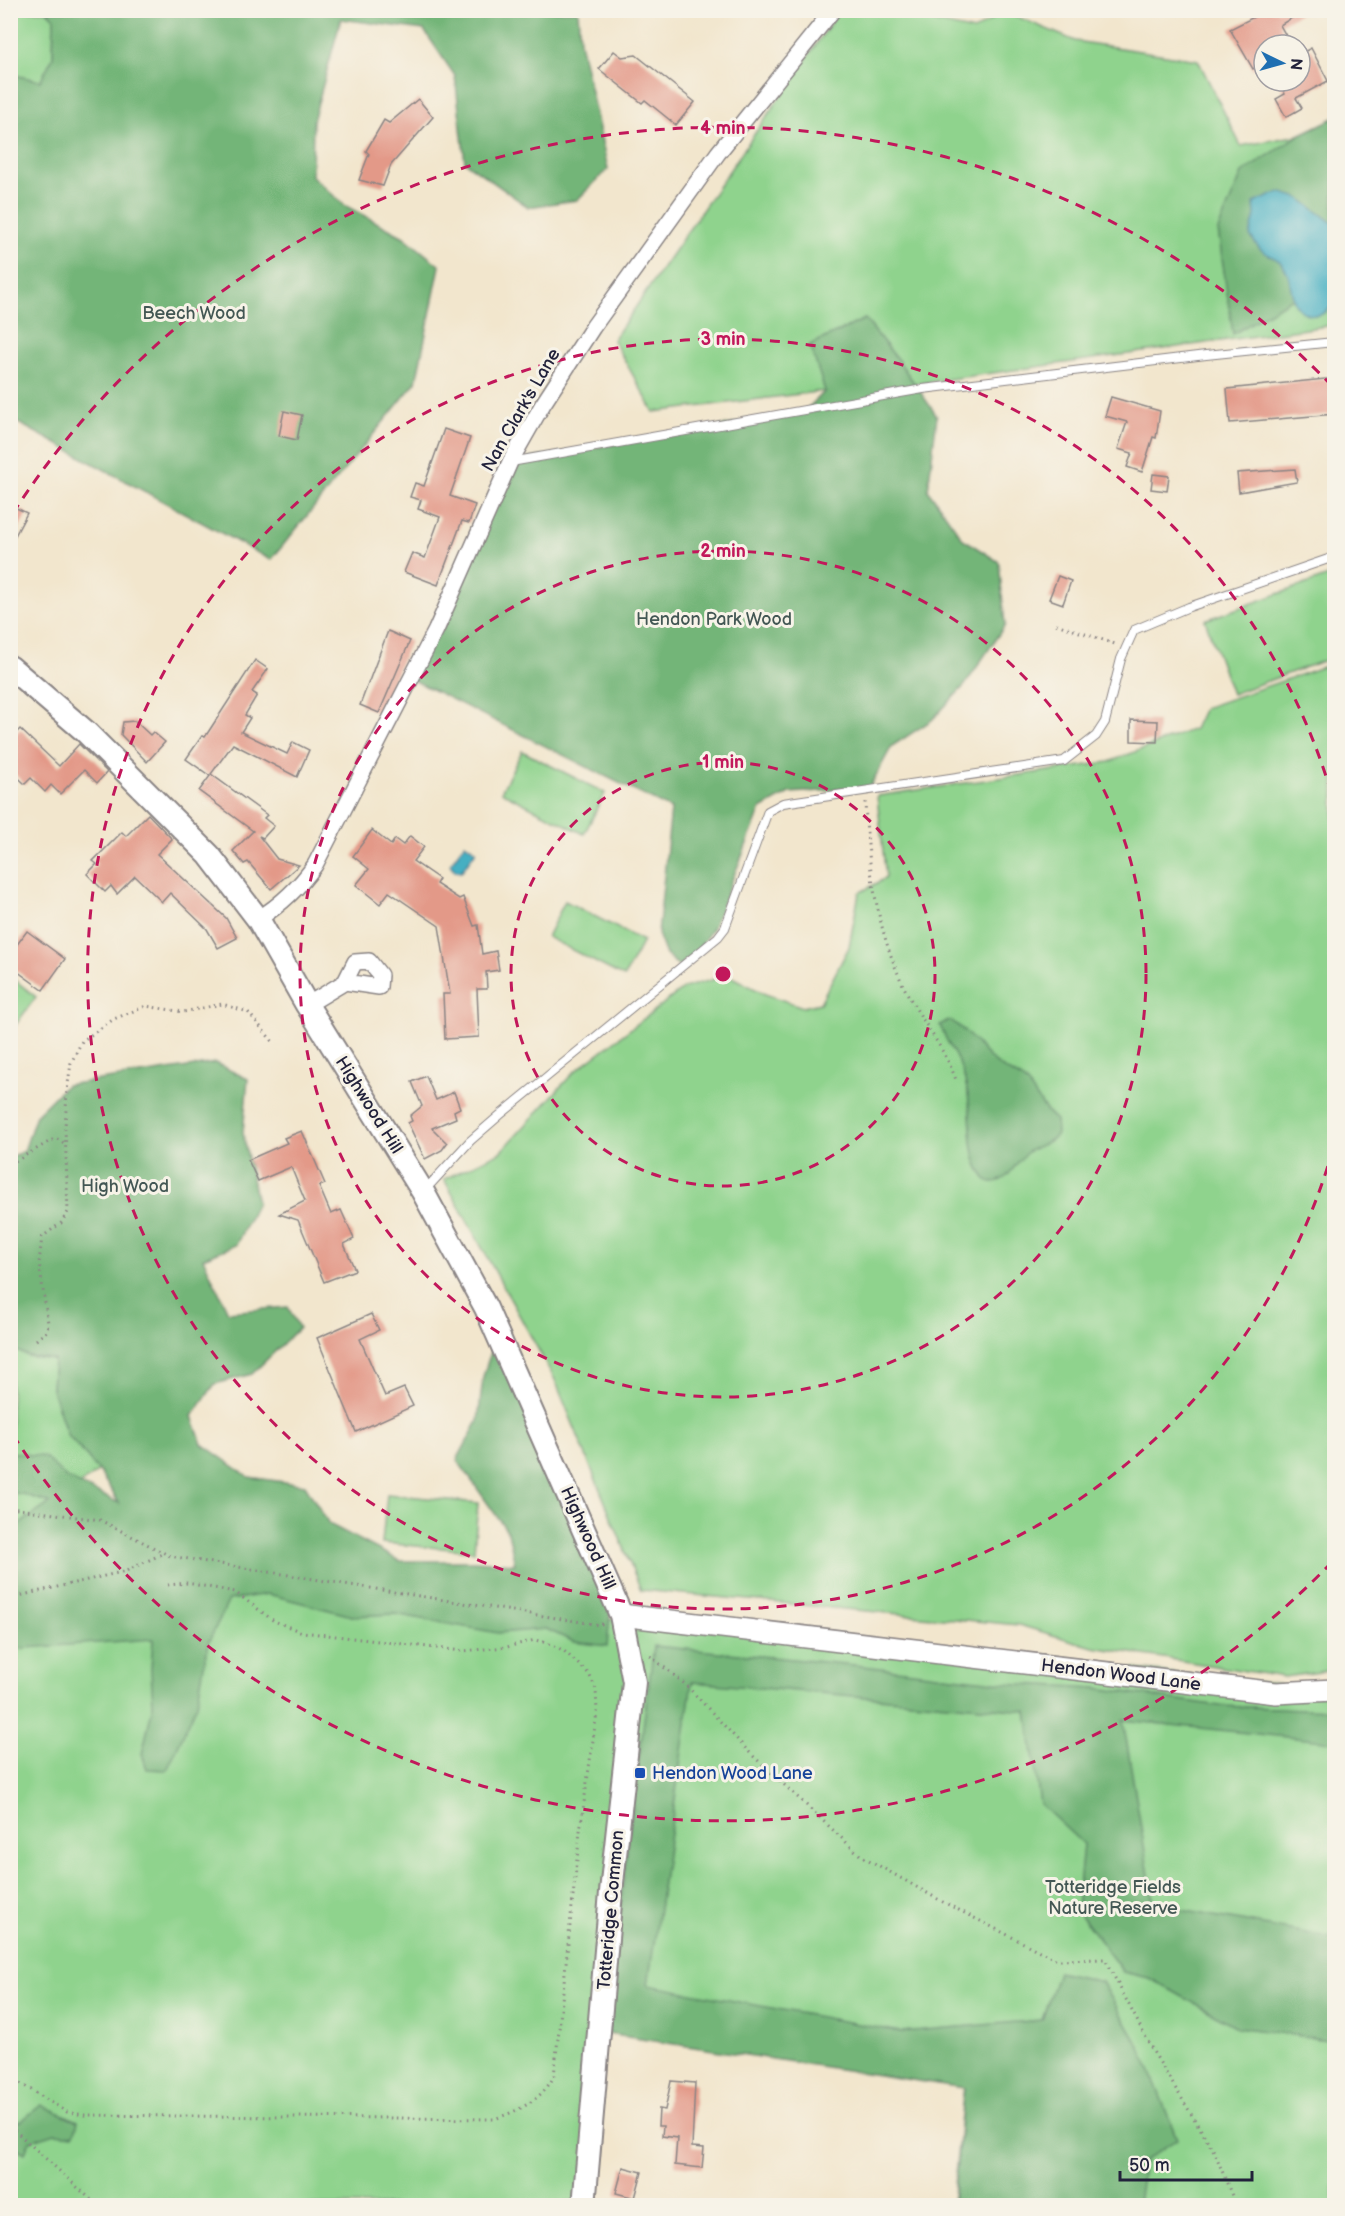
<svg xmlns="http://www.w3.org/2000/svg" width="1345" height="2216" viewBox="0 0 1345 2216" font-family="'Balsamiq Sans',sans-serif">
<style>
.green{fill:#8fd38d;stroke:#587a64;stroke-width:1.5}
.forest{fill:#73b578;stroke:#4a6c5a;stroke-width:1.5}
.water{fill:#44afc2;stroke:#33687e;stroke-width:1.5}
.building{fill:#e39988}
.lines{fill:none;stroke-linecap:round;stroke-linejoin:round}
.service-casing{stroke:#8a8484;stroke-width:10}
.minor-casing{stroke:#8a8484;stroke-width:18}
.secondary-casing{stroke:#8a8484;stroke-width:24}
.primary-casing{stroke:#8a8484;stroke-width:26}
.path{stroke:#8a8484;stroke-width:3;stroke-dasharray:1.5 4.5;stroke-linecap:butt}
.service{stroke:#fff;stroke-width:8}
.minor{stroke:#fff;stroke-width:15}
.secondary{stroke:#fff;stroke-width:21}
.primary{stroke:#fff;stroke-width:22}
.ring{fill:none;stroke:#c2185b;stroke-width:3;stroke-dasharray:10 8}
.transit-dot{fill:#1a4fb4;stroke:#f7f3e8;stroke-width:2}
.labels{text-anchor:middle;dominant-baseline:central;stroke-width:6;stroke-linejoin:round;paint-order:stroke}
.park-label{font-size:18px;fill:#435754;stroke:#f7f3e8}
.street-label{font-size:18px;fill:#22223b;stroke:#f7f3e8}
.transit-label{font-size:18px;fill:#164399;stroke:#f7f3e8;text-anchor:start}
.centre{fill:#c2185b;stroke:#f7f3e8;stroke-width:3}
.ring-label{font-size:18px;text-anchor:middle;font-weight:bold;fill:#c2185b;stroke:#f7f3e8;stroke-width:6;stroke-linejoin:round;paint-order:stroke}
</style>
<rect width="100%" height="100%" fill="#f7f3e8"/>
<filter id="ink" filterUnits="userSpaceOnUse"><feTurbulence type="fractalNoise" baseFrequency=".0167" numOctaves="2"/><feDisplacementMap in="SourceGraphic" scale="12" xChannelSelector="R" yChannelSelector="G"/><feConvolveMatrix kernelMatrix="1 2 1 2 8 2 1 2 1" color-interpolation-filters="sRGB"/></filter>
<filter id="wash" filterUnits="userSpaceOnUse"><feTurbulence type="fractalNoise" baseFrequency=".008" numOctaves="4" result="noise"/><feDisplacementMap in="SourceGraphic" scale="24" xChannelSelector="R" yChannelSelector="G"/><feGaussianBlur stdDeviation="1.35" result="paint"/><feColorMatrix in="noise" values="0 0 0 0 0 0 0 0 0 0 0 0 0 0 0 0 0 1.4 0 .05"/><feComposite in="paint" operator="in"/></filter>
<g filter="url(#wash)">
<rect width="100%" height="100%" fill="#f2e6cd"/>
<!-- green -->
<g class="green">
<path d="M10,11h37l7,7 -1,39 -13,25 -29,-8z"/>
<path d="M839,11h48l87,20 30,-20 71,30 123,19 43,86 58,-11 35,-17v207l-419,59 -50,-65 -40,72 -171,21 -41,-72z"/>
<path d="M1334,574v83l-102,37 -27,-74z"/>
<path d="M1334,663v1007l-50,7 -191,-30 -74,-22 -378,-35 -86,-210 -111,-201 57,-27 73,-80 110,-84 44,-13 37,19 38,13 17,-4 29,-56 10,-54 27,-15 -9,-82 232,-34 85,-33 10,-21z"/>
<path d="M522,751l83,42 -21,41 -83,-42z"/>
<path d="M565,901l78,40 -19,36 -77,-40z"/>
<path d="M11,977l25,20 -25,34h-1z"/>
<path d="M11,1348l17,8 26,4 -2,29 15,45 32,37 -88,60z"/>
<path d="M387,1494l91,9 -4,48 -92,-8z"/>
<path d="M100,1520l500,105 21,-10 713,75v515h-382l14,-140 -364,-46 -18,186 -573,1v-617z"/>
</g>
<!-- forest -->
<g class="forest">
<path d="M47,11h531l2,31 28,127 -31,31 -49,7 -63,-45 -10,-86 -31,-46 -83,-11 -28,102 -1,55 32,29 60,32 36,29 -24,116 -145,178 -260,-141 -1,-345 30,7 13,-24 1,-39z"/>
<path d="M1334,118v165l-28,7 -73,44 -15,-104 24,-57 57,-38z"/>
<path d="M865,319l33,41 39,56 -9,74 35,49 36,23 6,63 -40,60 -33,35 -40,26 -23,42 -80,5 -28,16 -48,118 -15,23 -19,16 -13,-11 -8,-21 13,-125 -264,-132 103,-215 294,-50 21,-21 -15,-46z"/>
<path d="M948,1020c23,10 34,36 56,49 6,4 14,6 20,12 13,12 16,27 32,39l1,14c-9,11 -18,10 -29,18 -15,10 -17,32 -40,30 -23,-26 -14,-62 -21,-93 -5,-28 -18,-40 -27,-64z"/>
<path d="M215,1063l33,16 -5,54 14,70 -21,42 -33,13 25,54 60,-5 11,21 -47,46 -37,10 -23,32 10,28 47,33 56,8 24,39 71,37h75l40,3 -7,-32 -51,-72 21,-39 5,-44 8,-26 44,58 76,196 -4,41 -33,-4 -28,-13 -48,4 -103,-19 -43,2 -84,-22 -39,6 -21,43 -11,61 -30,66 -20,-1 -5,-15 11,-49 -2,-36 2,-30 -142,10 -1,-118 40,-28 -28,-9 -11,-1v-41l34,5 21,21 53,25 -20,-32 -32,-37 -15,-45 2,-29 -26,-4 -17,-8v-191l13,-6 12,-36 30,-30z"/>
<path d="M654,1646l201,19 148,18 93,5 124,18 114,4v32l-211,-22 31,185 180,33v103l-97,-14 -88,-49 -26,-6 -46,-62 6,-66 -43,-40 -13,-93 -335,-29 -44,303 253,47 141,-12 16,-48 44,10 41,70 34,87 -33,22 -6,44h-185l11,-117 -356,-54 4,-56 17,-146z"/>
<path d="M41,2105l37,16 -4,14 -19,-2 -25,8 -5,12 -14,-8v-22l10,-2z"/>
</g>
<!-- water -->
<g class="water">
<path d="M1279,192l20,6 35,26v79c-5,8 -12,14 -22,12 -28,-4 -15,-35 -31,-52 -5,-6 -14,-8 -20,-13 -4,-4 -8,-10 -11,-15l5,-20 -1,-12z"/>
<path d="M465,843l11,8 -15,21 -6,-1 -5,-7z"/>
</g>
<g id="blocks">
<!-- building -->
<g class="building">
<path d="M1250,10h55l-25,15 11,20h-27v18l-11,6 -23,-40 24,-12z"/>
<path d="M1311,48l17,33 -32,17 6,10 -16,9 -10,-18 9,-5 -7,-13h22v-27z"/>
<path d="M614,51l8,6 14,-2 59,47 -19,23 -31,-25 -3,3 -43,-34z"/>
<path d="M418,99l15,18 -42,48 -8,21 -24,-6 10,-26 -3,-3 18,-31 5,3z"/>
<path d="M1335,378v36l-105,9 -3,-34z"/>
<path d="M1111,397l49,14 -4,27 -3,-1 -11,35 -15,-5 5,-14 -14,-4 9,-27 -22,-6z"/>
<path d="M284,411l18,4 -5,25 -18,-4z"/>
<path d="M444,429l26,9 -20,58 25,9 -6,18 -7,-2 -24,64 -34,-13 8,-19 13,5 15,-41 -22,-8 3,-9 -11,-3 5,-14 9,3z"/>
<path d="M1295,469l2,13 -58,10 -2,-19z"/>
<path d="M1153,474l16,2 -2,15 -16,-2z"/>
<path d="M10,505l17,8 -17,32z"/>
<path d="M1058,576l13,5 -8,23 -14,-5z"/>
<path d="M388,631l22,10 -31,72 -19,-8z"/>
<path d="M255,660l13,9 -16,23 5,3 -12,20 5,3 -9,14 46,22 6,-12 16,8 -12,27 -64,-33 -22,30 56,41 -3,3 10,8 -11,12 -4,-2 18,23 22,6 -28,24 -23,-27 -4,2 -11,-13 20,-20 -54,-40 11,-15 -24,-17 16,-23 3,1z"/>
<path d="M1131,720l27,1 -1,21 -26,-1z"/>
<path d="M135,721l15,14 3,-3 12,10 -18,20 -26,-27 2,-13z"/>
<path d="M20,729l39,37 20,-22 28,28 -10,11 -13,-13 -24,24 -9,-9 -6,7 -14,-14 -6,6 -15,-14v-31z"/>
<path d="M148,814l24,25 -15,15 69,64 11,20 -19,10 -11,-19 -37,-36 -8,9 -27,-26 -18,18 -6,-8 -6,6 -18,-18 10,-10 -4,-3 29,-29 4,4z"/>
<path d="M372,830l19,15 4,-6 8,6 7,-9 14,11 -11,14 26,18 -3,5 23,15 4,-2 11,29 4,-1 4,29 14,-3 3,19 -13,2 1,17h-10l2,48 -34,2 -2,-45h7l-11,-68 -50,-34 -9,12 -24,-19 13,-16 -16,-13z"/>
<path d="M27,931l38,28 -22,31 -33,-24v-12z"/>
<path d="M426,1076l10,24 18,-8 6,16 -6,3 2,7 -24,10 15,15 -5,7 -17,9 -17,-36 4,-2 -2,-5 12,-10 -10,-24z"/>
<path d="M302,1131l23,53 -6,2 12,28 10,-4 13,29 -10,5 11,26 -31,12 -26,-62 -19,-6 26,-13 -14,-34 -33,14 -10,-21 39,-17 -3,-5z"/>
<path d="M371,1314l8,16 -19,9 25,57 19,-8 9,18 -57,26 -39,-94z"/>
<path d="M671,2081l24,2 -3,64 12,1 -2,20 -27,-3 2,-27 -15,-2 1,-10h-5l1,-17 6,1z"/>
<path d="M623,2167l19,5 -7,26 -19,-5z"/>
</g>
</g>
</g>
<g filter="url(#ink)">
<use href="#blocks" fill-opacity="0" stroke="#8a8484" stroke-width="1.5"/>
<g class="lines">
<!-- service casing -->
<g class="service-casing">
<g id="service">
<path d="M511,462l412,-73 283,-34 128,-13"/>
<path d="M426,1189l44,-48 30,-26 218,-178 7,-9 43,-117 15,-8 281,-42 32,-25 9,-14 16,-63 13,-29 55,-23 145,-50"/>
</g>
</g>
<!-- minor casing -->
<g class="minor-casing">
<g id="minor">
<path d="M258,919c24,-15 41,-31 57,-54l121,-235 74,-168 33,-58 50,-77 125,-174 115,-143"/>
<path d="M307,1005l38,-23 34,5 1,-12 -11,-14 -14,1 -10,20"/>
</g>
</g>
<!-- secondary casing -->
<g class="secondary-casing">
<path id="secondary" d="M621,1615l655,78 58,-3"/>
</g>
<!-- primary casing -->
<g class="primary-casing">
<path id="primary" d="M10,667l76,65 123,123 49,64 49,86 116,187 63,116 135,307 13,67 -23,210 -27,314"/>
</g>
<!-- path -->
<g class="path">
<path d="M1056,624l59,20"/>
<path d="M865,802c3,59 10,119 34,174 15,37 44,67 57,104"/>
<path d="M10,1164l46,-26 9,6"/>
<path d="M36,1340l11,-9 1,-8 -9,-60 3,-26 19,-14 7,-11 -3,-84 2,-37 4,-28 11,-22 32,-22 32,-13 37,6 39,-8 26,8 26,31"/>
<path d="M10,1508l90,12 70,36 430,69 3,-2"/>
<path d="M10,1598l116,-27 38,-18"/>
<path d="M650,1656l36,29 65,69 109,101 83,47 114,58 48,-1 49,94 61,100 21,53"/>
<path d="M10,2077l57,35 17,3 410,4c24,-8 48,-19 60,-43l26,-245 17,-119 -1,-23 -7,-15 -25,-23 -13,-7 -16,-4 -28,7 -45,4 -160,-19 -28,-11 -39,-29 -48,-9 -19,2"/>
<path d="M10,2126l88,80"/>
</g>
<!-- service -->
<use href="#service" class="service"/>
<!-- minor -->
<use href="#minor" class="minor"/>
<!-- secondary -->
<use href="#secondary" class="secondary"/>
<!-- primary -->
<use href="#primary" class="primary"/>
</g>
</g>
<!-- distance rings -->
<g class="ring">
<circle cx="723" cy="974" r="212"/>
<circle cx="723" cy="974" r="423"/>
<path d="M1333 1149A635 635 0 1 1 1333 799"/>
<path d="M1332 1562A846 846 0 0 1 13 1435M13 513A846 846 0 0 1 1332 386"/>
</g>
<!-- markers -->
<rect class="transit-dot" x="634" y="1767" width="12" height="12" rx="3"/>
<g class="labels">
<!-- park labels -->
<g class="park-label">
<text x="194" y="313">Beech Wood</text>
<text x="714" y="619">Hendon Park Wood</text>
<text x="125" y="1186">High Wood</text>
<text x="1113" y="1887">Totteridge Fields<tspan x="1113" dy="21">Nature Reserve</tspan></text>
</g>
<!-- street labels -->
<g class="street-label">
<text transform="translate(521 410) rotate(-60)">Nan Clark's Lane</text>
<text transform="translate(369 1105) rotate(58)">Highwood Hill</text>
<text transform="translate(588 1538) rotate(66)">Highwood Hill</text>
<text transform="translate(1121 1675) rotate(7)">Hendon Wood Lane</text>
<text transform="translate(611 1910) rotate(-85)">Totteridge Common</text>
</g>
<!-- transit labels -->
<g class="transit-label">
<text x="652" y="1773">Hendon Wood Lane</text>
</g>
</g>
<circle cx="723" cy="974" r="9" class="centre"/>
<g class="ring-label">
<text x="723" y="134">4 min</text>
<text x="723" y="345">3 min</text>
<text x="723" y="557">2 min</text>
<text x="723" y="768">1 min</text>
</g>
<!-- margin -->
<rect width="1345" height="2216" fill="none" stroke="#f7f3e8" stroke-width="36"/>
<!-- north arrow -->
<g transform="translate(1282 63) rotate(95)"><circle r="28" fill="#f7f3e8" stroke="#a29fa3" stroke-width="1.5"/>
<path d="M0-4.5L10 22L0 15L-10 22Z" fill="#1f6fb2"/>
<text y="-9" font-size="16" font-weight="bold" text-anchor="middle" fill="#22223b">N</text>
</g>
<!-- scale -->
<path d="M1120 2171v9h132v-9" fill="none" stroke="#22223b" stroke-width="3"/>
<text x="1129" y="2171" font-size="18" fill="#22223b" stroke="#f7f3e8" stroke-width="4.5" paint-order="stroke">50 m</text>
</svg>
